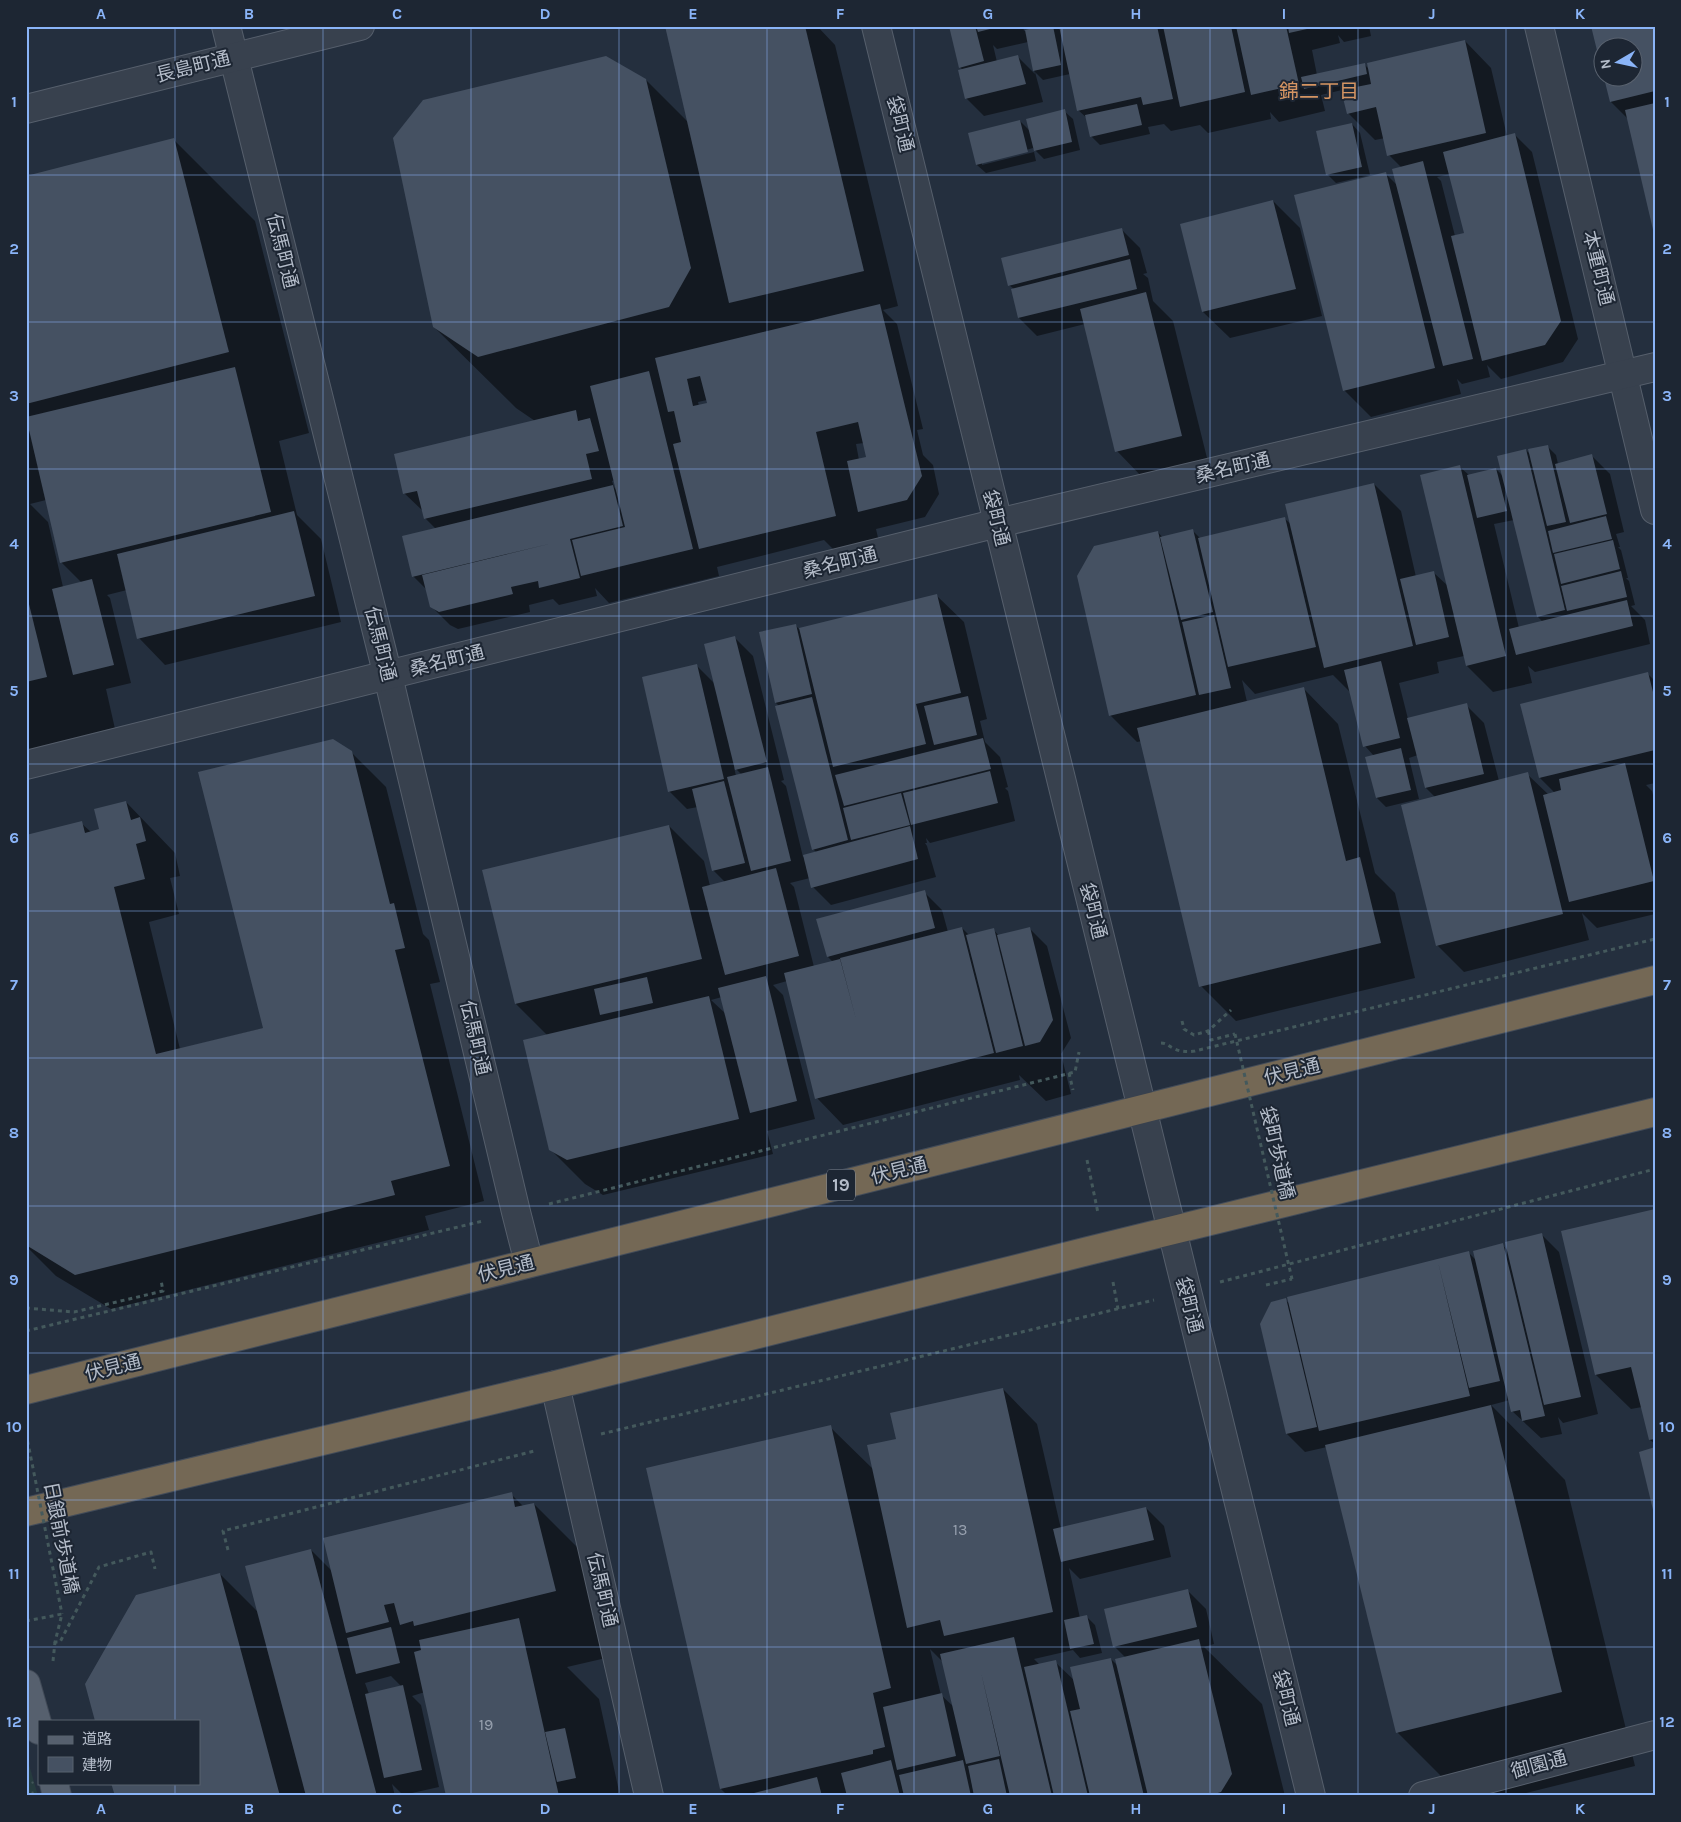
<svg xmlns="http://www.w3.org/2000/svg" width="1681" height="1822" viewBox="0 0 1681 1822" font-family="Karla,'Noto Sans JP',sans-serif">
<style>
.grass{fill:url(#grass-dots)}
.shadow{fill:#0007;fill-rule:evenodd}
.building{fill:#455162;fill-rule:evenodd}
.lines{fill:none;stroke-linecap:round;stroke-linejoin:round}
.minor-casing{stroke:#565f6c;stroke-width:30}
.major-casing{stroke:#414a57;stroke-width:30}
.highway-casing{stroke:#434c59;stroke-width:30}
.path{stroke:#44595c;stroke-width:3;stroke-dasharray:4 4;stroke-linecap:butt}
.minor{stroke:#38414e;stroke-width:28}
.major{stroke:#56606e;stroke-width:28}
.highway{stroke:#746855;stroke-width:28}
.path-bridge{stroke:#44595c;stroke-width:3;stroke-dasharray:4 4;stroke-linecap:butt}
.grid{fill:none;stroke:#8ab4f8;stroke-width:1;stroke-opacity:0.55}
.labels{text-anchor:middle;dominant-baseline:central;stroke-width:4;stroke-linejoin:round;paint-order:stroke}
.number-label{font-size:16px;fill:#98a1af}
.shield{fill:#1d2633;stroke:#878f9c;stroke-width:1}
.shield-label{font-size:18px;font-weight:bold;fill:#b4bcc9}
.street-label{font-size:19px;fill:#b4bcc9;stroke:#1d2633}
.neighbourhood-label{font-size:20px;fill:#d59563;stroke:#1d2633}
.neatline{fill:none;stroke:#8ab4f8;stroke-width:2}
.grid-label{font-size:16px;text-anchor:middle;font-weight:bold;fill:#8ab4f8}
</style>
<defs>
<pattern id="grass-dots" width="8" height="8" patternUnits="userSpaceOnUse" patternTransform="scale(1.25)"><rect width="8" height="8" fill="#263c3f"/><path d="M2 2h.1M6 6h.1" fill="none" stroke="#435659" stroke-width="1.8" stroke-linecap="round"/></pattern>
</defs>
<rect width="100%" height="100%" fill="#242f3e"/>
<!-- grass -->
<path class="grass" d="M26,1755l12,41h-12z"/>
<!-- shadow -->
<g class="shadow">
<path d="M671,26h146l18,19 63,261 -15,4 14,14 26,105 -6,1 6,25 10,10 6,29 -14,23 -49,12 8,35 -29,7 -31,-31 -107,27 2,9 -110,27 -14,-15 2,8 -38,9 -6,-6 -24,6 1,7 -72,17 -8,-4 -19,-19 -3,-15 -15,-15 23,-47 -11,-11 -1,-6 -20,-19 131,-72 -19,-13 -82,-81 212,-247 43,43zM707,400l1,4 -9,2 -1,-4zM864,443l4,15 -9,2 -3,-16zM615,480l2,11 -3,-4 -2,-6z"/>
<path d="M950,26h73l1,5 5,-1 -3,-4h343l2,10 -27,6 -6,-7 2,8 -28,7 5,25 47,-11 5,5 96,-28 26,27 16,68 7,-2 18,18 46,187 -15,23 -62,17 -14,-14 3,12 -28,7 -5,-5 4,15 -90,23 -27,-27 42,-216 12,12 4,-18 -13,-13 -4,-17 -10,2 -27,-27 -6,-23 -21,5 4,16 -46,11 -9,-10 1,7 -63,14 -8,-8 -29,6 -7,-7 -16,3 2,7 -50,11 -9,-9 -3,-17 -10,-9 -8,-36 -27,6 -8,-8 8,30 -59,14 -18,-18 -3,-28 -3,-3zM1028,42l7,32 -17,-17 -21,5 -4,-17 4,4zM1450,174l16,59 -11,3 -14,-55 -4,-4z"/>
<path d="M1592,26h63v206l-27,-113 -17,-17 -6,-24h29v-30h-30v24z"/>
<path d="M1064,111l9,8 7,31 -36,9 -11,-11 -51,15v2l52,-13 2,9 -50,12 -9,-8 -7,-31 50,-13 11,11z"/>
<path d="M1352,124l8,9 10,42 -34,8 -9,-9z"/>
<path d="M174,140l81,81 54,212 -30,8 18,74 24,24 20,83 -176,43 -26,-27 -12,-48 -20,5 3,3 21,85 -25,6 14,62 -94,22v-596zM46,500l16,63 20,20 -19,4 -15,-65 -18,-18z"/>
<path d="M1273,201l27,27 22,88 -92,22 -27,-26z"/>
<path d="M1122,230l18,18 7,25 -4,1 5,4 5,23 20,20 35,141 -65,16 -26,-27 -32,-127 -48,12 -18,-18 -7,-28 2,-1 -5,-4z"/>
<path d="M1547,446l9,9 2,9 34,-8 18,18 14,58 -8,2 4,13h-2l3,3 7,28h-2l3,3 6,24 -4,1 14,14 5,24 -115,28 -7,-6 4,17 -39,9 -26,-26 -3,-10 -27,6 2,11 -40,10 9,36 58,-14 18,18 15,58 28,-7 22,21 6,-2 -15,-15 108,-104 7,7v102l-9,2 6,6 3,12v111l-58,14 -15,-15 7,27 -125,32 -27,-27 -2,-148 -9,-9 -8,-33 -9,3 10,41 -33,8 -9,-9 -10,-40 7,-2 -9,-10 -14,-53 -18,-18 -78,19 -13,-14 5,22 57,-13 34,35 37,149 20,20 20,85 -179,43 -35,-35 -59,-245 -5,1 -27,-27 48,-183 5,6 29,-8 9,9 84,-20 7,6 82,-41 27,27 15,66 18,-4 14,13 12,-119 10,9 26,-7 8,8 22,-27 5,5zM1514,520l24,97 5,5 -24,6 -25,-104z"/>
<path d="M937,596l27,26 23,97 -7,2 5,21 15,15 8,30 -3,1 3,3 7,30 -85,22 -4,-5 1,5h-2l2,3 9,31 -105,28 -18,-18 -3,-9 -20,5 4,4 20,80 19,-5 -5,-5 96,-65 18,18 6,22 14,-4 7,7 24,-6 6,7 30,-8 18,18 24,92 -10,16 10,40 -25,7 -27,-26 1,5 -177,45 -26,-27 -30,-117 -14,4 10,10 32,124 -48,12 6,23 -170,41 -18,-11 -35,-35 -2,-113 -32,-32 -32,-133 185,-45 35,35 6,25 15,-4 -12,-12 -15,-63 -11,2 -18,-18 28,-125 18,18 20,-46 18,18 31,124 -3,1 5,5 17,71 14,-4 -4,-4 -33,-142 -4,-4 19,-78 4,4zM734,767l8,8 -6,1zM722,997l5,18 -16,-15z"/>
<path d="M351,752l35,35 37,147 6,6 11,42 -10,2 54,217 -59,15 4,14 -318,79 -55,-33 -30,-30v-409l55,-14 10,9 10,-2 25,-28 49,51 5,23 -10,2 9,36 -30,8 31,127 84,-21z"/>
<path d="M1655,1210v234l-5,-4 -8,-33 -11,2 -35,-34z"/>
<path d="M1541,1234l18,18 39,162 -35,9 -5,-6 4,17 -21,4 -29,-27 -2,-11 -19,5 74,75 70,286 -121,30h-53l-63,-63 -71,-286 -22,5 -18,-18 -2,-134 5,4 147,-43 3,4 29,-12 7,7 26,-15 7,6z"/>
<path d="M1003,1389l34,35 24,105 85,-21 18,18 7,31 -91,22 -11,-11 11,50 6,-2 9,9 7,28 -22,5 -7,-8 -39,9 6,6 15,-3 20,19 36,-22 7,7 8,-8 -12,-12 74,-55 18,18 8,35 -10,3 58,57 23,92h-557l-7,-7 109,-362 44,43 23,-30zM930,1649l13,13 11,45 -13,-12z"/>
<path d="M511,1494l13,13 10,-3 63,63 22,88 -52,12 32,32 21,97h-172l-23,-104 -13,4 9,9 18,82 -36,8 -11,-11 3,12h-279l83,-13v-62l21,-147 38,38 53,-62 22,22zM391,1676l11,11 -33,7 -4,-11z"/>
</g>
<!-- building -->
<g class="building">
<path d="M665,26h140l59,245 -135,32z"/>
<path d="M949,26h26l9,35 -25,7z"/>
<path d="M976,26h22v1l-20,5z"/>
<path d="M1040,26h13l8,39 -28,6 -8,-41z"/>
<path d="M1059,26h98l16,73 -30,6 -2,-8 -64,14z"/>
<path d="M1163,26h68l14,66 -65,15z"/>
<path d="M1236,26h50l13,58 -48,11z"/>
<path d="M1288,26h28v1l-27,6z"/>
<path d="M1591,26h64v65l-45,11 -6,-24h30v-30h-30l-1,27z"/>
<path d="M1465,40l21,93 -99,23 -11,-49 -29,7 -6,-24 30,-6 -4,-21z"/>
<path d="M1018,55l8,29 -61,15 -7,-29z"/>
<path d="M606,56l40,23 45,189 -22,39 -191,50 -45,-30 -40,-189 30,-38z"/>
<path d="M1365,63l2,11 -63,15 -3,-12z"/>
<path d="M1655,103v131h-1l-29,-124z"/>
<path d="M1137,104l5,21 -52,12 -5,-22z"/>
<path d="M1065,109l7,33 -38,9 -8,-32z"/>
<path d="M1020,120l8,32 -52,13 -8,-32z"/>
<path d="M1352,123l10,44 -36,8 -10,-44z"/>
<path d="M1515,133l46,188 -16,24 -63,16 -31,-125 13,-3 -21,-81z"/>
<path d="M174,138l55,214 -203,52v-228z"/>
<path d="M1423,161l50,198 -30,7 -51,-197z"/>
<path d="M1386,172l49,196 -92,23 -49,-196z"/>
<path d="M1273,200l23,89 -94,23 -22,-88z"/>
<path d="M1122,228l7,27 -121,31 -7,-28z"/>
<path d="M1130,259l7,30 -119,29 -7,-29z"/>
<path d="M1146,292l36,144 -67,16 -35,-143z"/>
<path d="M880,304l42,172 -15,24 -49,12 -11,-51 19,-4 -8,-35 -42,10 20,84 -137,33 -26,-105 8,-2 -7,-31 -6,1 -13,-54zM700,376l7,27 -14,3 -6,-27z"/>
<path d="M235,367l36,145 -211,51 -34,-146z"/>
<path d="M649,371l44,178 -112,27 -9,-36 53,-13 -35,-141z"/>
<path d="M576,410l2,11 12,-3 9,33 -13,3 6,25 -168,40 -7,-28 -14,3 -9,-40z"/>
<path d="M1548,445l18,77 -19,4 -19,-77z"/>
<path d="M1526,449l39,161 -28,7 -40,-161z"/>
<path d="M1592,454l15,60 -37,9 -15,-59z"/>
<path d="M1460,465l46,191 -40,10 -46,-191z"/>
<path d="M1496,468l11,43 -30,7 -10,-43z"/>
<path d="M1374,483l39,163 -89,22 -39,-164z"/>
<path d="M613,485l10,41 -53,13 10,39 -41,10 -1,-7 -27,6 2,7 -74,18 -9,-5 -8,-32 131,-32 -141,34 -10,-41z"/>
<path d="M294,511l21,85 -178,43 -20,-85z"/>
<path d="M1606,516l6,23 -59,14 -5,-22z"/>
<path d="M1285,517l31,130 -88,20 -30,-129z"/>
<path d="M1193,529l20,83 -32,8 -21,-83z"/>
<path d="M1158,531l38,164 -87,21 -32,-140 17,-30z"/>
<path d="M1613,540l7,29 -59,15 -7,-30z"/>
<path d="M1434,571l15,66 -33,8 -16,-66z"/>
<path d="M1621,571l6,26 -60,14 -6,-25z"/>
<path d="M92,579l22,86 -41,10 -21,-86z"/>
<path d="M26,592l21,85 -21,5z"/>
<path d="M937,594l24,99 -45,11 10,40 -93,23 -34,-139z"/>
<path d="M1627,600l6,26 -117,29 -7,-26z"/>
<path d="M1214,615l17,73 -32,7 -17,-73z"/>
<path d="M796,624l16,70 -37,9 -16,-71z"/>
<path d="M735,636l32,126 -32,8 -31,-126z"/>
<path d="M1381,661l19,77 -37,9 -19,-77z"/>
<path d="M697,664l27,115 -56,13 -26,-115z"/>
<path d="M1648,672l7,28v50l-116,28 -19,-74z"/>
<path d="M1304,687l42,174 14,-4 21,86 -182,44 -62,-259z"/>
<path d="M968,696l9,39 -43,10 -10,-39z"/>
<path d="M812,697l36,143 -36,10 -37,-144z"/>
<path d="M1467,703l17,71 -59,14 -18,-70z"/>
<path d="M983,738l8,31 -147,37 -9,-31z"/>
<path d="M333,739l19,12 38,153 4,-1 11,45 -10,2 55,216 -59,15 4,14 -320,80 -49,-30v-410l56,-14 3,12 14,-4 -5,-20 32,-8 5,19 9,-3 6,24 -10,3 9,35 -31,8 42,167 107,-26 -65,-256z"/>
<path d="M1401,748l10,42 -35,8 -11,-41z"/>
<path d="M1625,763l29,118 -85,21 -26,-107 18,-5 -2,-11z"/>
<path d="M768,767l23,94 -40,10 -24,-94z"/>
<path d="M990,771l8,32 -87,22 -8,-32z"/>
<path d="M1528,772l35,142 -127,32 -35,-141z"/>
<path d="M724,781l21,82 -33,8 -20,-82z"/>
<path d="M901,793l9,32 -59,15 -8,-32z"/>
<path d="M669,825l33,134 -187,45 -33,-134z"/>
<path d="M910,826l8,33 -107,29 -8,-33z"/>
<path d="M776,868l23,88 -74,19 -23,-88z"/>
<path d="M925,890l10,38 -108,29 -11,-38z"/>
<path d="M962,927l32,126 -179,46 -31,-126 56,-14 16,60 -16,-61z"/>
<path d="M1030,927l23,93 -13,22 -15,4 -28,-111z"/>
<path d="M994,928l29,118 -27,7 -30,-118z"/>
<path d="M766,976l31,125 -47,12 -32,-125z"/>
<path d="M647,977l6,26 -53,12 -6,-26z"/>
<path d="M709,996l30,123 -172,41 -18,-10 -26,-110z"/>
<path d="M1655,1209v230l-6,1 -18,-73 -36,8 -34,-144z"/>
<path d="M1542,1233l39,164 -37,8 -39,-163z"/>
<path d="M1503,1243l42,173 -23,5 -2,-11 -9,2 -38,-161z"/>
<path d="M1469,1251l31,130 -31,7 -31,-126 32,134 -151,35 -32,-134z"/>
<path d="M1286,1298l31,129 -31,7 -26,-110 11,-22z"/>
<path d="M1003,1388l50,224 -109,24 -4,-16 -33,8 -40,-183 29,-6 -6,-26z"/>
<path d="M1491,1405l71,287 -166,41 -71,-288z"/>
<path d="M831,1425l60,263 -18,5 12,54 -12,3v4l-153,35 -74,-321z"/>
<path d="M1655,1447v66l-1,1 -15,-62z"/>
<path d="M512,1492l3,15 19,-4 22,88 -142,35 -1,-5 -13,4 -6,-22 -10,2 5,17 -43,11 -23,-95z"/>
<path d="M1146,1507l8,33 -93,22 -8,-33z"/>
<path d="M311,1549l66,247h-71l-61,-230z"/>
<path d="M220,1573l60,223h-165l-4,-13h88v-62h-104l-10,-37 51,-89z"/>
<path d="M1188,1589l9,38 -84,20 -9,-38z"/>
<path d="M1087,1615l7,29 -24,5 -6,-29z"/>
<path d="M519,1618l40,178h-113l-32,-144 7,-2 -2,-10z"/>
<path d="M391,1627l9,36 -44,11 -9,-36z"/>
<path d="M1014,1637l38,159h-42l-29,-124 19,84 -34,8 -26,-110z"/>
<path d="M1199,1639l33,135 -11,18 -13,4h-60l-33,-137z"/>
<path d="M1111,1658l33,138h-54l-20,-85 10,-2 -10,-42z"/>
<path d="M1056,1660l32,136h-34l-30,-129z"/>
<path d="M403,1685l19,85 -38,8 -19,-84z"/>
<path d="M942,1693l14,63 -59,14 -14,-63z"/>
<path d="M565,1728l11,50 -19,4 -12,-50z"/>
<path d="M999,1759l8,37h-33l-6,-30z"/>
<path d="M891,1760l9,36h-53l-6,-23z"/>
<path d="M963,1760l8,36h-67l-5,-21z"/>
<path d="M817,1777l5,19h-76v-1z"/>
</g>
<g class="lines">
<!-- minor casing -->
<g class="minor-casing">
<g id="minor">
<path d="M226,26l162,650 128,536 13,51"/>
<path d="M876,26l435,1770"/>
<path d="M1539,26l116,484"/>
<path d="M26,109l334,-83"/>
<path d="M26,765l972,-242 657,-156"/>
<path d="M555,1385l94,411"/>
<path d="M1423,1796l232,-61"/>
</g>
</g>
<!-- major casing -->
<g class="major-casing">
<g id="major">
<path d="M26,1684l13,46"/>
<path d="M54,1783l3,13"/>
</g>
</g>
<!-- highway casing -->
<g class="highway-casing">
<g id="highway">
<path d="M26,1390l1629,-410"/>
<path d="M26,1512l529,-127 533,-134 567,-139"/>
</g>
</g>
<!-- path -->
<g class="path">
<path d="M1182,1021l2,8 10,6 14,-4 23,-21"/>
<path d="M1208,1031l3,9 24,-6"/>
<path d="M1161,1043c6,0 7,3 12,5 7,4 14,4 22,3l460,-112"/>
<path d="M1069,1073l4,17"/>
<path d="M1087,1160l11,53"/>
<path d="M549,1204l526,-132 4,-20"/>
<path d="M1113,1282l5,27"/>
<path d="M1220,1282l435,-113"/>
<path d="M1266,1285l26,-6"/>
<path d="M26,1308l48,4 89,-21 -2,-11"/>
<path d="M26,1331l457,-110"/>
<path d="M601,1434l553,-134"/>
<path d="M228,1550l-5,-19 311,-80"/>
<path d="M26,1621l36,-7 -7,28h5l39,-75 52,-15 4,17"/>
<path d="M53,1661l2,-19"/>
</g>
<!-- minor -->
<use href="#minor" class="minor"/>
<!-- major -->
<use href="#major" class="major"/>
<!-- highway -->
<use href="#highway" class="highway"/>
<!-- path-bridge -->
<g class="path-bridge">
<path d="M1235,1034l57,245"/>
<path d="M26,1433l36,181"/>
</g>
</g>
<!-- grid -->
<path class="grid" d="M175,26v1695M323,26v1770M471,26v1770M619,26v1770M767,26v1770M914,26v1770M1062,26v1770M1210,26v1770M1358,26v1770M1506,26v1770M26,175h1629M26,322h1629M26,469h1629M26,616h1629M26,764h1629M26,911h1629M26,1058h1629M26,1206h1629M26,1353h1629M26,1500h1629M26,1647h1629M175,1783v13"/>
<g class="labels">
<!-- number labels -->
<g class="number-label">
<text x="960" y="1529">13</text>
<text x="486" y="1724">19</text>
</g>
<!-- shield labels -->
<rect class="shield" x="827" y="1169.5" width="28" height="31" rx="4"/>
<g class="shield-label">
<text x="841" y="1185">19</text>
</g>
<!-- street labels -->
<g class="street-label">
<text transform="translate(193 67) rotate(-14)">長島町通</text>
<text transform="translate(900 124) rotate(76)">袋町通</text>
<text transform="translate(282 251) rotate(76)">伝馬町通</text>
<text transform="translate(1598 268) rotate(76)">本重町通</text>
<text transform="translate(1233 468) rotate(-13)">桑名町通</text>
<text transform="translate(996 518) rotate(76)">袋町通</text>
<text transform="translate(840 563) rotate(-14)">桑名町通</text>
<text transform="translate(380 644) rotate(76)">伝馬町通</text>
<text transform="translate(447 661) rotate(-14)">桑名町通</text>
<text transform="translate(1093 911) rotate(76)">袋町通</text>
<text transform="translate(475 1038) rotate(77)">伝馬町通</text>
<text transform="translate(1292 1072) rotate(-14)">伏見通</text>
<text transform="translate(1277 1153) rotate(77)">袋町歩道橋</text>
<text transform="translate(899 1171) rotate(-14)">伏見通</text>
<text transform="translate(506 1269) rotate(-14)">伏見通</text>
<text transform="translate(1189 1305) rotate(76)">袋町通</text>
<text transform="translate(113 1368) rotate(-14)">伏見通</text>
<text transform="translate(61 1538) rotate(79)">日銀前歩道橋</text>
<text transform="translate(602 1590) rotate(77)">伝馬町通</text>
<text transform="translate(1286 1698) rotate(76)">袋町通</text>
<text transform="translate(1539 1765) rotate(-15)">御園通</text>
</g>
<!-- neighbourhood labels -->
<g class="neighbourhood-label">
<text x="1319" y="91">錦二丁目</text>
</g>
</g>
<!-- border -->
<rect width="1681" height="1822" fill="none" stroke="#1d2633" stroke-width="55"/>
<!-- legend -->
<rect x="38" y="1720" width="162" height="65" fill="#1d2633" stroke="#59626f"/>
<rect x="48" y="1736" width="25" height="8" fill="#56606e" stroke="#59626f"/>
<text x="82" y="1744" font-size="15" fill="#b4bcc9">道路</text>
<rect x="48" y="1757" width="25" height="15" fill="#455162" stroke="#59626f"/>
<text x="82" y="1770" font-size="15" fill="#b4bcc9">建物</text>
<!-- north arrow -->
<g transform="translate(1618 62) rotate(261)"><circle r="24" fill="#1d2633" stroke="#59626f"/>
<path d="M0-4L9 19L0 12L-9 19Z" fill="#8ab4f8"/>
<text y="-8" font-size="14" font-weight="bold" text-anchor="middle" fill="#b4bcc9">N</text>
</g>
<rect x="28" y="28" width="1626" height="1766" class="neatline"/>
<g class="grid-label">
<text x="101" y="19">A</text>
<text x="249" y="19">B</text>
<text x="397" y="19">C</text>
<text x="545" y="19">D</text>
<text x="693" y="19">E</text>
<text x="840" y="19">F</text>
<text x="988" y="19">G</text>
<text x="1136" y="19">H</text>
<text x="1284" y="19">I</text>
<text x="1432" y="19">J</text>
<text x="1580" y="19">K</text>
<text x="14" y="107">1</text>
<text x="1667" y="107">1</text>
<text x="14" y="254">2</text>
<text x="1667" y="254">2</text>
<text x="14" y="401">3</text>
<text x="1667" y="401">3</text>
<text x="14" y="549">4</text>
<text x="1667" y="549">4</text>
<text x="14" y="696">5</text>
<text x="1667" y="696">5</text>
<text x="14" y="843">6</text>
<text x="1667" y="843">6</text>
<text x="14" y="990">7</text>
<text x="1667" y="990">7</text>
<text x="14" y="1138">8</text>
<text x="1667" y="1138">8</text>
<text x="14" y="1285">9</text>
<text x="1667" y="1285">9</text>
<text x="14" y="1432">10</text>
<text x="1667" y="1432">10</text>
<text x="14" y="1579">11</text>
<text x="1667" y="1579">11</text>
<text x="14" y="1727">12</text>
<text x="1667" y="1727">12</text>
<text x="101" y="1814">A</text>
<text x="249" y="1814">B</text>
<text x="397" y="1814">C</text>
<text x="545" y="1814">D</text>
<text x="693" y="1814">E</text>
<text x="840" y="1814">F</text>
<text x="988" y="1814">G</text>
<text x="1136" y="1814">H</text>
<text x="1284" y="1814">I</text>
<text x="1432" y="1814">J</text>
<text x="1580" y="1814">K</text>
</g>
</svg>
